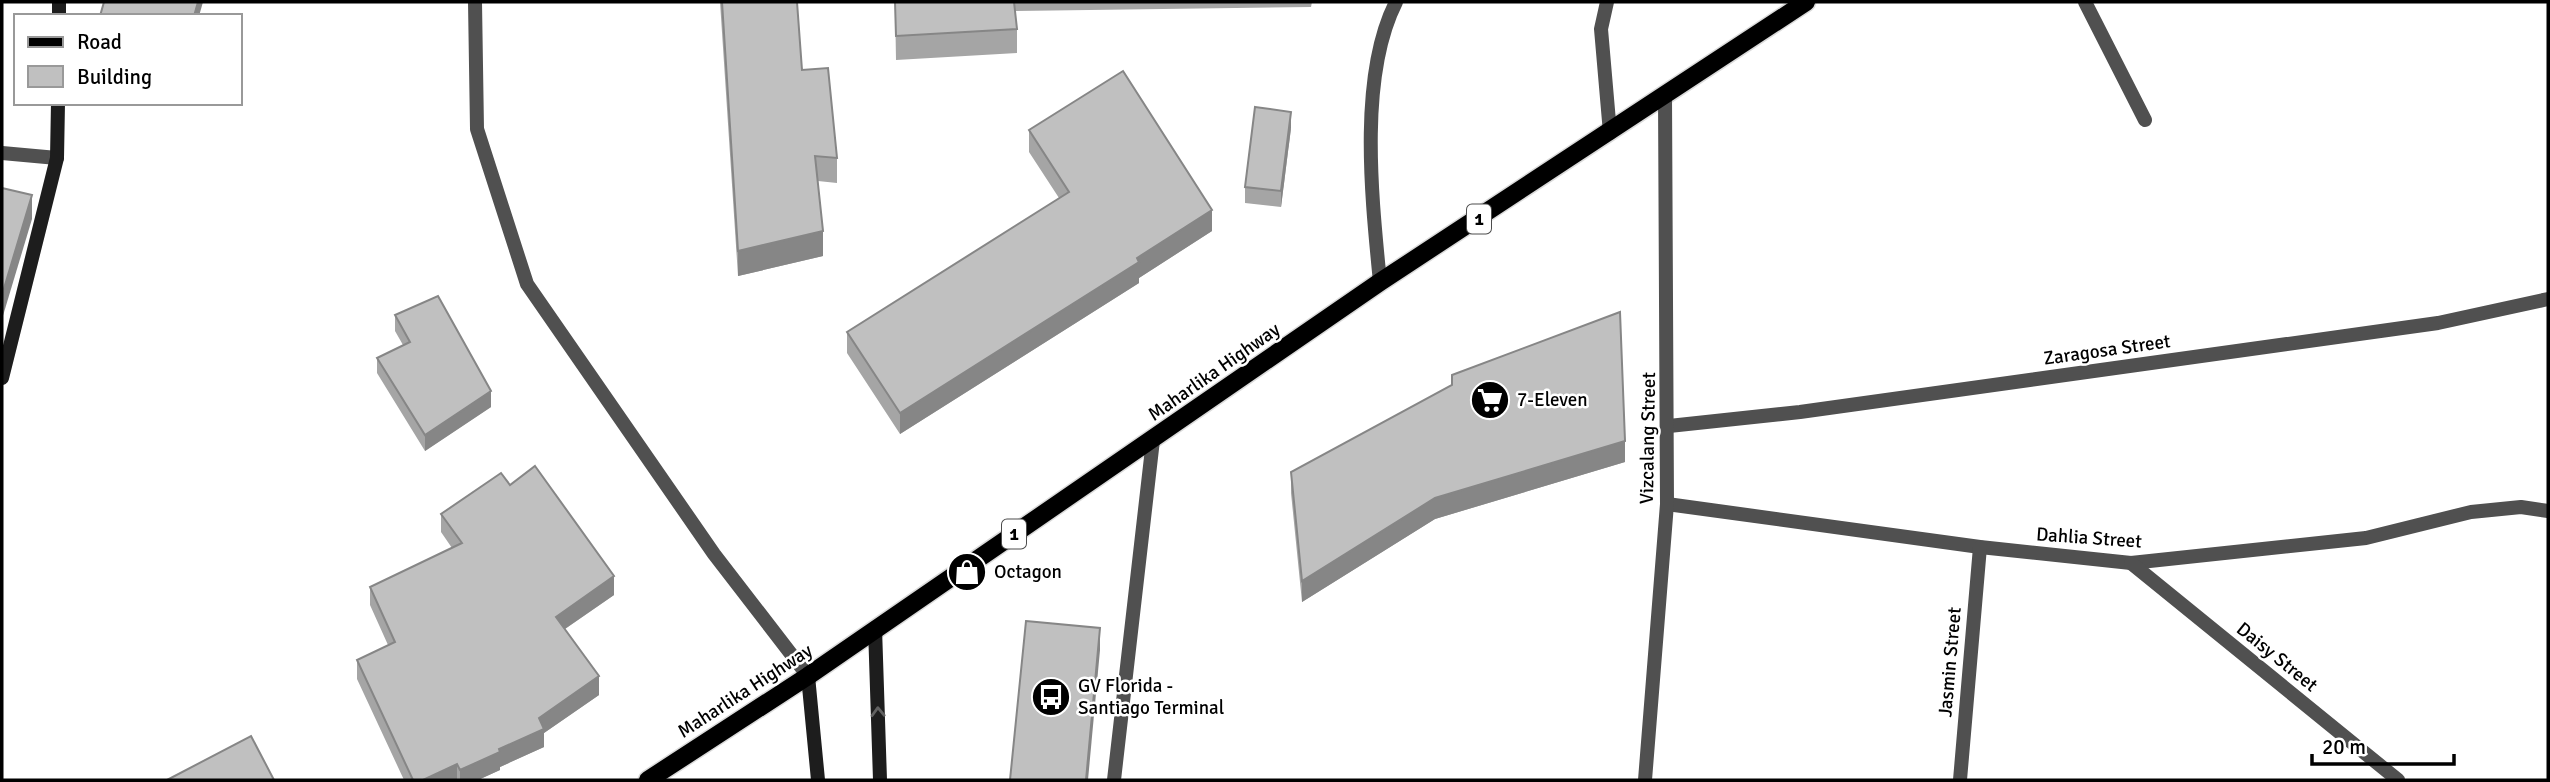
<svg xmlns="http://www.w3.org/2000/svg" width="2550" height="782" viewBox="0 0 2550 782" font-family="Signika,sans-serif">
<style>
.lines{fill:none;stroke-linecap:round;stroke-linejoin:round}
.primary-casing{stroke:#dbdbdb;stroke-width:21}
.lane{stroke:#505050;stroke-width:14}
.street{stroke:#505050;stroke-width:14}
.secondary{stroke:#1d1d1d;stroke-width:14}
.primary{stroke:#000;stroke-width:18}
.wall{fill:#a5a5a5}
.shaded-wall{fill:#868686}
.building{fill:#c0c0c0;stroke:#868686;stroke-width:2}
.oneway{stroke:#616161}
.labels{text-anchor:middle;dominant-baseline:central;stroke-width:5;stroke-linejoin:round;paint-order:stroke}
.shield{fill:#fff;stroke:#4c4c4c;stroke-width:2}
.shield-label{font-size:18px;font-weight:bold;fill:#000}
.street-label{font-size:19px;fill:#000;stroke:#fff}
.poi-label{font-size:19px;fill:#000;stroke:#fff;text-anchor:start}
</style>
<rect width="100%" height="100%" fill="#fff"/>
<g class="lines">
<!-- primary casing -->
<g class="primary-casing">
<path id="primary" d="M648,780l160,-104 572,-394 426,-280"/>
</g>
<!-- lane -->
<g class="lane">
<path d="M475,2l2,127 50,155 187,270 94,122"/>
<path d="M1607,2l-6,27 9,104"/>
<path d="M1380,282c-8,-82 -22,-205 16,-280"/>
<path d="M1114,780l39,-340"/>
</g>
<!-- street -->
<g class="street">
<path d="M2085,2l60,118"/>
<path d="M2,153l55,5"/>
<path d="M1669,426l131,-14 638,-89 110,-24"/>
<path d="M1667,504l313,43 151,16 235,-25 105,-26 50,-5 27,4"/>
<path d="M2131,563l267,217"/>
<path d="M1645,780l22,-276 -2,-408"/>
<path d="M1960,780l20,-233"/>
</g>
<!-- secondary -->
<g class="secondary">
<path d="M59,16v-14"/>
<path d="M2,378l55,-220 1,-55"/>
<path d="M875,628l5,152"/>
<path d="M808,676l10,104"/>
</g>
<!-- primary -->
<use href="#primary" class="primary"/>
</g>
<!-- wall -->
<g class="wall">
<path d="M720,2h77l5,68 35,88v25l-19,-2 5,75 -85,20z"/>
<path d="M895,2h417l-1,5 -296,4 2,18v24l-121,7z"/>
<path d="M1291,128l-10,79 -36,-4v-16z"/>
<path d="M1029,130l183,101 -73,47v5l-239,151 -53,-81v-21l212,-134 -30,-46z"/>
<path d="M395,315l96,92 -66,44 -48,-78v-15l26,-13 -8,-14z"/>
<path d="M1625,462l-190,57 -133,83 -11,-109v-21z"/>
<path d="M510,485l104,110 -49,34 34,66 -55,38v14l-44,20v3l-22,10h-74l-47,-101v-19l31,-15 -18,-40v-18l82,-39 -11,-16v-18z"/>
</g>
<!-- shaded-wall -->
<g class="shaded-wall">
<path d="M198,2h5l-4,14h-5z"/>
<path d="M1291,112v16l-10,79v-16z"/>
<path d="M32,195v24l-30,100v-24z"/>
<path d="M1212,210v21l-73,47v5l-239,151v-21l237,-155z"/>
<path d="M823,231v25l-85,20v-25z"/>
<path d="M491,391v16l-66,44v-16z"/>
<path d="M1625,441v21l-190,57 -133,83v-21l133,-83z"/>
<path d="M614,576v19l-58,40v-18z"/>
<path d="M1100,628v22l-12,130h-2z"/>
<path d="M599,676v19l-55,38v14l-44,20v3l-22,10h-18v-10l39,-21 40,-31z"/>
<path d="M457,764v16h-34z"/>
</g>
<!-- building -->
<g class="building">
<path d="M104,2h94l-4,14h-94z"/>
<path d="M722,2h75l5,68 26,-2 9,90 -22,-2 8,75 -85,20z"/>
<path d="M895,2h119l3,27 -121,7z"/>
<path d="M1123,71l89,139 -75,48 2,4 -239,151 -53,-81 222,-140 -40,-62z"/>
<path d="M1255,107l36,5 -10,79 -36,-4z"/>
<path d="M2,188l30,7 -30,100z"/>
<path d="M438,296l53,95 -66,44 -48,-77 33,-16 -15,-27z"/>
<path d="M1620,312l5,129 -190,57 -133,83 -11,-109 161,-87v-10z"/>
<path d="M535,466l79,110 -58,41 43,59 -60,42 5,11 -45,20 1,3 -40,18 -3,-6 -34,16h-10l-56,-120 38,-18 -25,-55 92,-44 -21,-29 60,-41 9,12z"/>
<path d="M1026,621l74,7 -14,152h-76z"/>
<path d="M251,736l23,44h-107z"/>
</g>
<!-- one-way arrows -->
<defs><path id="oneway-chevron" d="M-2-3.5L2.5 0L-2 3.5" fill="none" stroke-width="1.6" stroke-linecap="round" stroke-linejoin="round" transform="scale(1.75)"/></defs>
<use class="oneway" href="#oneway-chevron" transform="translate(878 712) rotate(-92)"/>
<!-- icons -->
<defs>
<g id="supermarket-disc" transform="scale(2.0125)"><circle r="9.5" fill="#000" stroke="#fff"/><path d="M-6-5.5h2.5l.6 2H6L4.5 2H-2.5L-4.4-4H-6ZM-1.5 3.2a1.3 1.3 0 1 0 .1 0ZM3 3.2a1.3 1.3 0 1 0 .1 0Z" fill="#fff"/></g>
<g id="shop-disc" transform="scale(2.0125)"><circle r="9.5" fill="#000" stroke="#fff"/><path d="M-5-2.5h2.3a2.7 3.5 0 0 1 5.4 0H5L5.5 6h-11ZM-1.5-2.5h3a1.5 2.3 0 0 0-3 0Z" fill="#fff"/></g>
<g id="bus-disc" transform="scale(2.0125)"><circle r="9.5" fill="#000" stroke="#fff"/><path d="M-5-6H5V4H4V6H2V4H-2V6H-4V4H-5ZM-3.5-4V0h7V-4ZM-3.5 1.2v1.5H-2V1.2ZM2 1.2v1.5H3.5V1.2Z" fill="#fff"/></g>
</defs>
<g fill-rule="evenodd">
<use href="#supermarket-disc" x="1490" y="400"/>
<use href="#shop-disc" x="967" y="572"/>
<use href="#bus-disc" x="1051" y="697"/>
</g>
<g class="labels">
<!-- shield labels -->
<g class="shield">
<rect x="1467" y="204.5" width="24" height="29" rx="5"/>
<rect x="1002" y="519.5" width="24" height="29" rx="5"/>
</g>
<g class="shield-label">
<text x="1479" y="219">1</text>
<text x="1014" y="534">1</text>
</g>
<!-- street labels -->
<g class="street-label">
<text transform="translate(2107 350) rotate(-8)">Zaragosa Street</text>
<text transform="translate(1214 372) rotate(-35)">Maharlika Highway</text>
<text transform="translate(1648 438) rotate(-89)">Vizcalang Street</text>
<text transform="translate(2089 538) rotate(4)">Dahlia Street</text>
<text transform="translate(2277 657) rotate(39)">Daisy Street</text>
<text transform="translate(1950 662) rotate(-85)">Jasmin Street</text>
<text transform="translate(745 691) rotate(-33)">Maharlika Highway</text>
</g>
<!-- poi labels -->
<g class="poi-label">
<text x="1517" y="400">7-Eleven</text>
<text x="994" y="572">Octagon</text>
<text x="1078" y="686">GV Florida -<tspan x="1078" dy="22">Santiago Terminal</tspan></text>
</g>
</g>
<!-- border -->
<rect width="2550" height="782" fill="none" stroke="#000000" stroke-width="7"/>
<!-- legend -->
<rect x="14" y="14" width="228" height="91" fill="#ffffff" stroke="#999999" stroke-width="2"/>
<rect x="28" y="37" width="35" height="10" fill="#000000" stroke="#999999" stroke-width="2"/>
<text x="77" y="49" font-size="21" fill="#000000">Road</text>
<rect x="28" y="66" width="35" height="21" fill="#c0c0c0" stroke="#999999" stroke-width="2"/>
<text x="77" y="84" font-size="21" fill="#000000">Building</text>
<!-- scale -->
<path d="M2312 754v10h142v-10" fill="none" stroke="#000000" stroke-width="3.5"/>
<text x="2322" y="754" font-size="21" fill="#000000" stroke="#ffffff" stroke-width="5" paint-order="stroke">20 m</text>
</svg>
